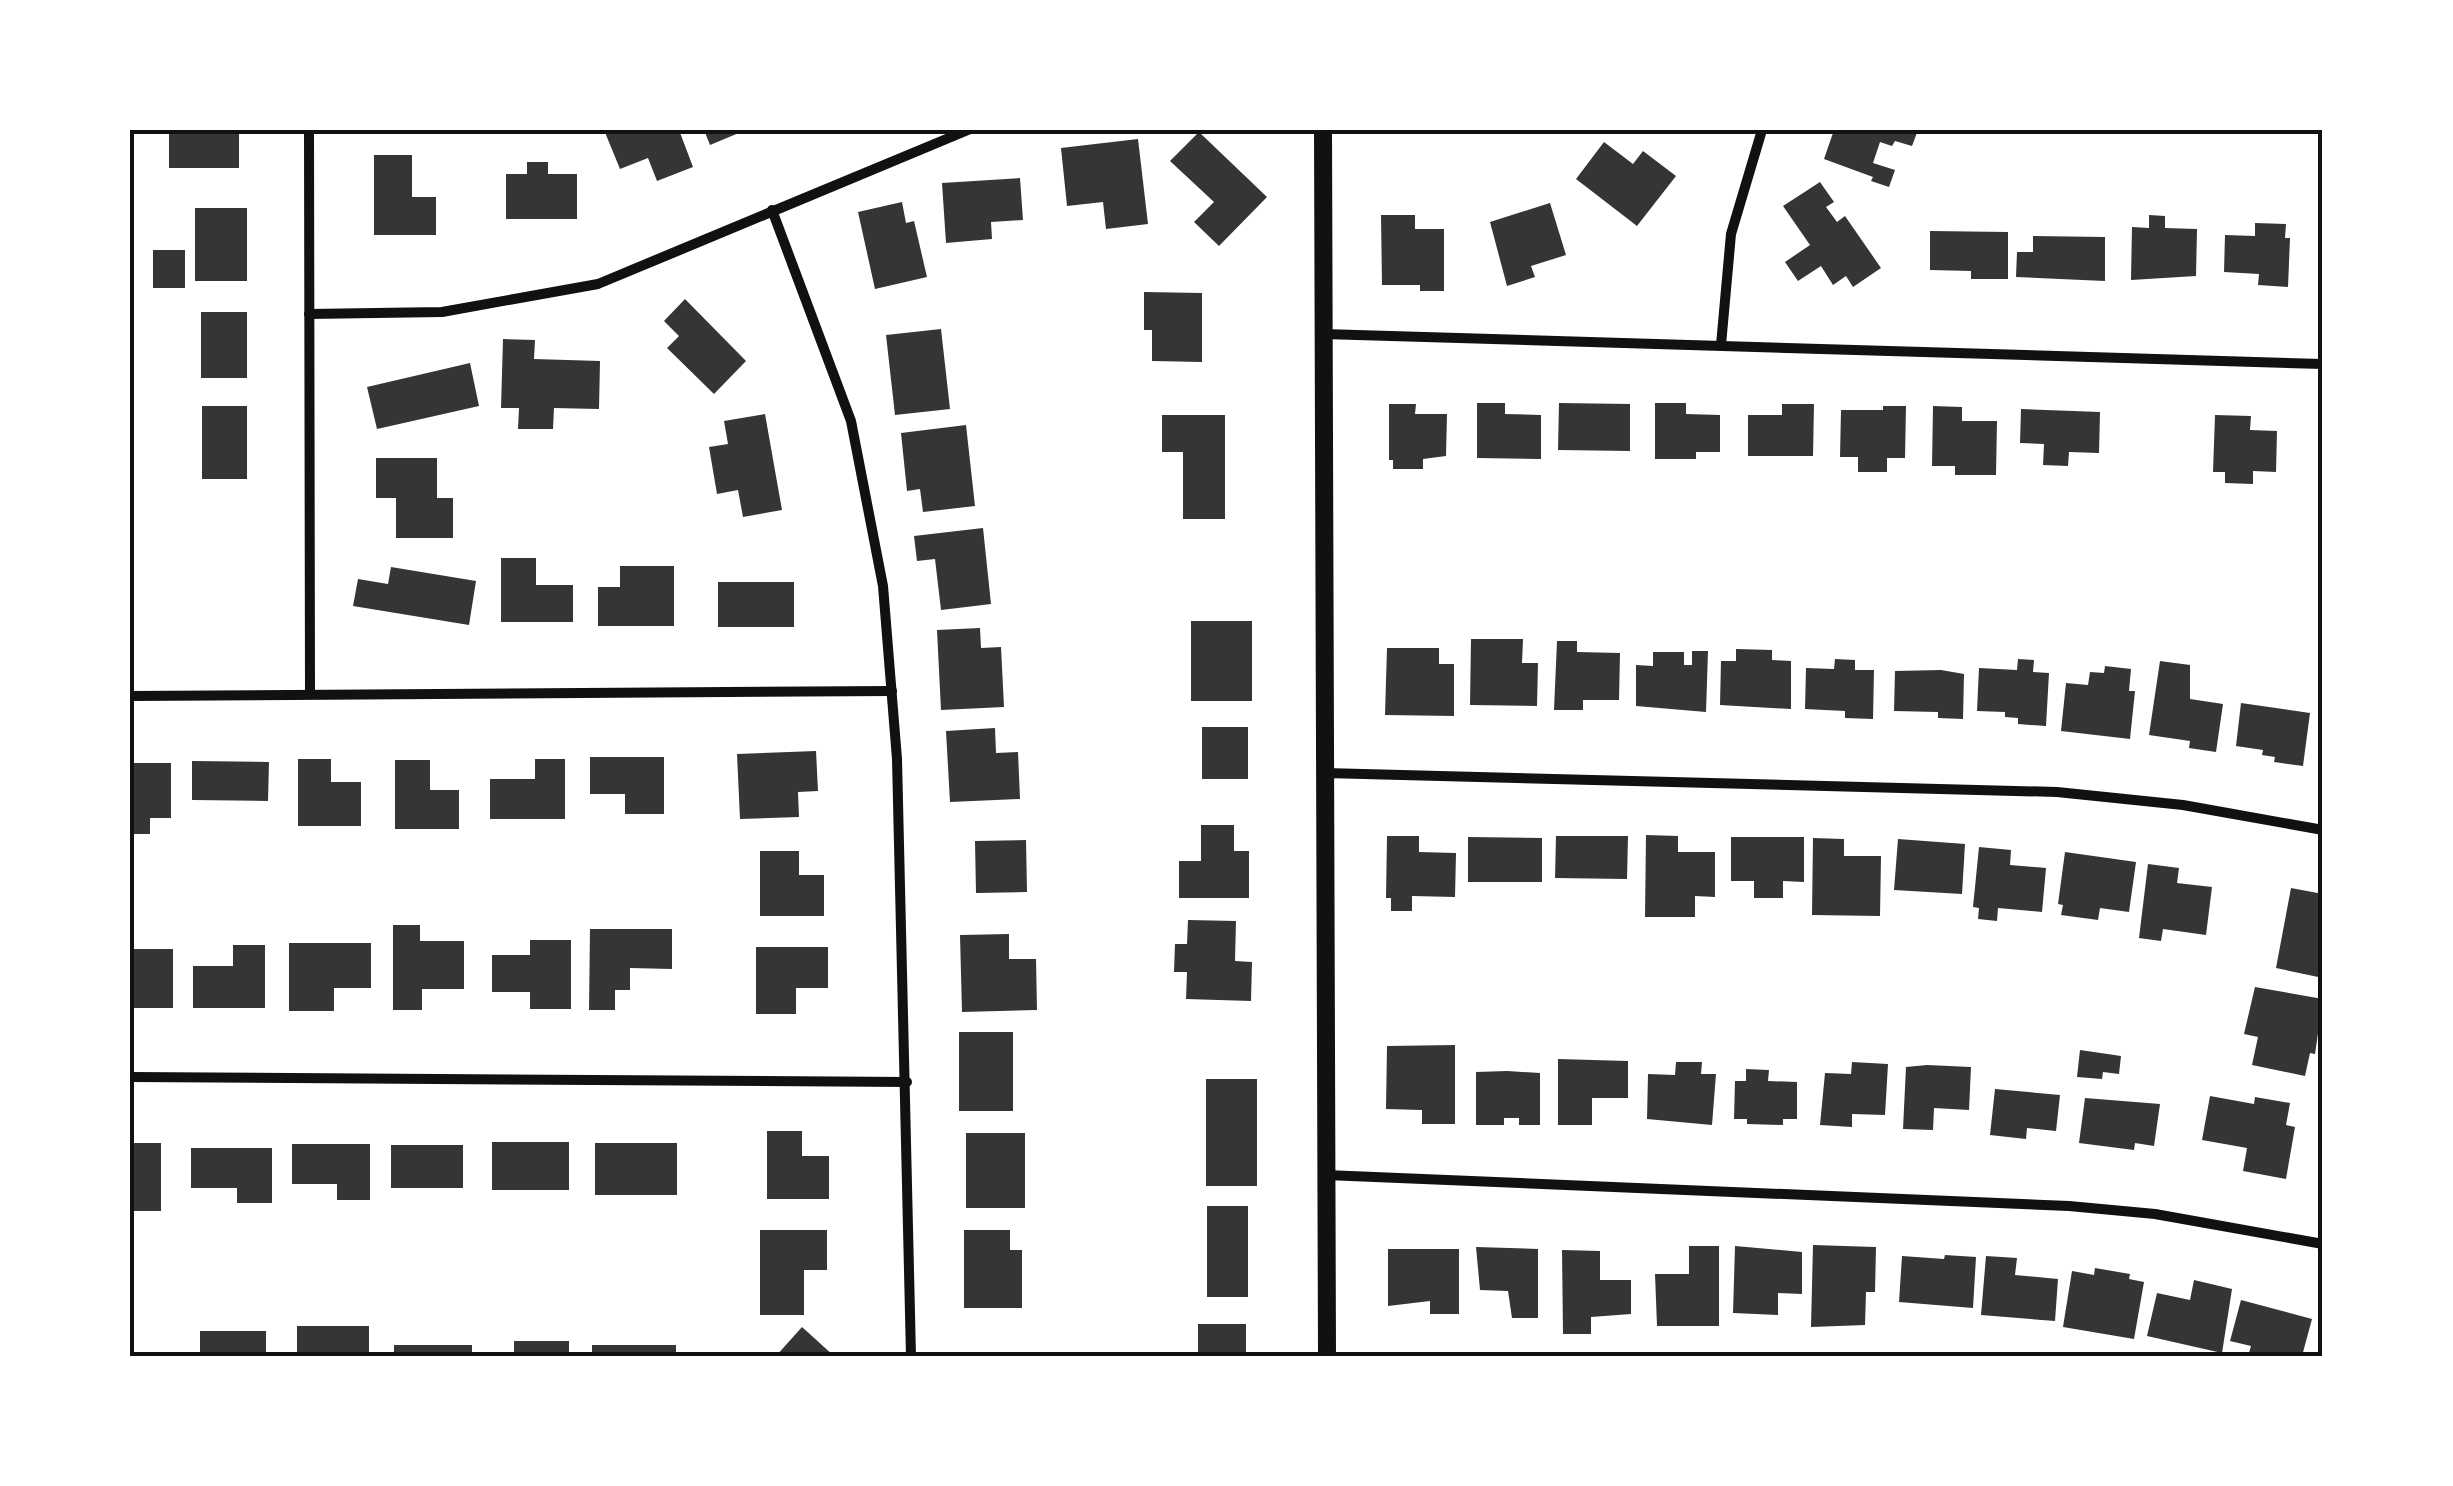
<svg xmlns="http://www.w3.org/2000/svg" width="2453" height="1486" viewBox="0 0 2453 1486" font-family="'Noto Sans',sans-serif">
<style>
.building{fill:#353535}
.lines{fill:none;stroke-linecap:round;stroke-linejoin:round}
.minor{stroke:#111;stroke-width:10}
.tertiary{stroke:#111;stroke-width:18}
.neatline{fill:none;stroke:#111;stroke-width:4}
</style>
<rect width="100%" height="100%" fill="#fff"/>
<!-- building -->
<g class="building">
<rect x="169" y="130" width="70" height="38"/>
<path d="M604,130h75l14,37 -36,14 -9,-23 -28,11z"/>
<path d="M704,130h42l-36,15z"/>
<path d="M1834,130h84l-6,16 -17,-5 -3,5 -12,-4 -7,21 22,7 -6,17 -18,-6 2,-4 -49,-18z"/>
<path d="M1199,132l68,65 -48,49 -25,-24 20,-20 -44,-41z"/>
<path d="M1138,139l10,85 -42,5 -3,-27 -36,4 -6,-58z"/>
<path d="M1604,142l29,22 10,-13 33,25 -39,50 -61,-47z"/>
<path d="M374,155h38v42h24v38h-62z"/>
<path d="M527,162h21v12h29v45h-71v-45h21z"/>
<path d="M1020,178l3,42 -32,2 1,17 -46,4 -4,-60z"/>
<path d="M1820,182l14,20 -8,5 11,15 8,-6 36,52 -28,19 -7,-11 -13,9 -12,-19 -23,15 -13,-19 25,-17 -27,-39z"/>
<path d="M902,202l4,21 8,-2 13,56 -52,12 -17,-77z"/>
<path d="M1550,203l16,52 -35,11 4,11 -28,9 -17,-64z"/>
<rect x="195" y="208" width="52" height="73"/>
<path d="M1381,215h34v14h29v62h-24v-6h-38z"/>
<path d="M2149,215l16,1v12l32,1 -1,47 -65,4 1,-53 17,1z"/>
<path d="M2255,223l31,1 -1,14h5l-2,49 -30,-2 1,-11 -35,-2 1,-37 30,1z"/>
<path d="M1930,231l78,1v47h-37v-8l-41,-1z"/>
<path d="M2033,236l72,1v44l-89,-4 1,-25h16z"/>
<rect x="153" y="250" width="32" height="38"/>
<path d="M1144,292l58,1v69l-50,-1v-31h-8z"/>
<path d="M685,299l61,62 -32,33 -47,-46 12,-12 -15,-15z"/>
<rect x="201" y="312" width="46" height="66"/>
<path d="M941,329l9,80 -55,6 -9,-80z"/>
<path d="M503,339l32,1 -1,19 66,2 -1,48 -45,-1 -1,21h-35l1,-21h-18z"/>
<path d="M470,363l9,43 -102,23 -10,-42z"/>
<path d="M1477,403h28v11l36,1v44l-64,-1z"/>
<path d="M1559,403l71,1v47l-72,-1z"/>
<path d="M1655,403h31v11l34,1v37h-24v7h-41z"/>
<path d="M1389,404h27l-1,10h32l-1,42 -23,3v10h-30v-9h-4z"/>
<path d="M1782,404h32l-1,52h-65v-41h34z"/>
<rect x="202" y="406" width="45" height="73"/>
<path d="M1883,406h23l-1,52h-18v14h-29v-15h-18l1,-47h42z"/>
<path d="M1933,406l29,1v14h35l-1,54h-41v-9h-23z"/>
<path d="M2021,409l79,3 -1,41 -30,-1 -1,14 -25,-1 1,-21 -24,-1z"/>
<path d="M765,414l17,96 -39,7 -5,-27 -21,4 -8,-47 19,-3 -4,-23z"/>
<path d="M1162,415h63v104h-42v-67h-21z"/>
<path d="M2215,415l36,1 -1,14 27,1 -1,41 -23,-1v13l-28,-1v-11h-12z"/>
<path d="M966,425l9,81 -52,6 -3,-23 -13,2 -6,-58z"/>
<path d="M376,458h61v40h16v40h-57v-40h-20z"/>
<path d="M983,528l8,76 -50,6 -6,-51 -18,2 -3,-25z"/>
<path d="M501,558h35v27h37v37h-72z"/>
<path d="M620,566h54v60h-76v-39h22z"/>
<path d="M391,567l85,14 -7,44 -116,-19 5,-27 30,5z"/>
<rect x="718" y="582" width="76" height="45"/>
<rect x="1191" y="621" width="61" height="80"/>
<path d="M980,628l1,20 20,-1 3,60 -63,3 -4,-80z"/>
<path d="M1471,639h52l-1,24h16l-1,43 -67,-1z"/>
<path d="M1557,641h20v11l43,1 -1,47h-36v10h-29z"/>
<path d="M1387,648h52v16h15v52l-69,-1z"/>
<path d="M1736,649l36,1v10l19,1v48l-71,-4 1,-44h15z"/>
<path d="M1692,651h16l-2,61 -70,-6v-41l17,1v-14h31v13h8z"/>
<path d="M1835,659l20,1v10h19l-1,49 -28,-1v-7l-40,-2 1,-41 28,1z"/>
<path d="M2018,659l16,1 -1,12 16,1 -3,53 -28,-2v-6l-13,-1v-5l-28,-1 2,-43 38,2z"/>
<path d="M2160,661l30,4v34l33,5 -7,48 -27,-4 1,-7 -41,-6z"/>
<path d="M2105,666l26,3 -2,22h6l-5,48 -69,-8 5,-48 22,2 2,-13 14,1z"/>
<path d="M1941,670l23,4 -1,45 -25,-1v-6l-44,-1 1,-40z"/>
<path d="M2241,703l69,10 -7,53 -29,-4 1,-5 -13,-2 1,-5 -27,-4z"/>
<rect x="1202" y="727" width="46" height="52"/>
<path d="M995,728l1,25 22,-1 2,47 -70,3 -4,-71z"/>
<path d="M816,751l2,40 -20,1 1,25 -59,2 -3,-65z"/>
<path d="M590,757h74v57h-39v-20h-35z"/>
<path d="M298,759h33v23h30v44h-63z"/>
<path d="M535,759h30v60h-75v-40h45z"/>
<path d="M395,760h35v30h29v39h-64z"/>
<path d="M192,761l77,1 -1,39 -76,-1z"/>
<path d="M130,763h41v55h-21v16h-20z"/>
<path d="M1201,825h33v26h15v47h-70v-37h22z"/>
<path d="M1646,835l32,1v16h37v45l-20,-1v21h-50z"/>
<path d="M1387,836h32v16l37,1 -1,44 -43,-1v15h-21v-13h-5z"/>
<path d="M1556,836h72l-1,43 -72,-1z"/>
<path d="M1468,837l74,1v44h-74z"/>
<path d="M1731,837h73v45l-21,-1v17h-29v-17h-23z"/>
<path d="M1813,838l31,1v17h37l-1,60 -68,-1z"/>
<path d="M1898,839l67,5 -3,50 -68,-4z"/>
<path d="M1026,840l1,52 -51,1 -1,-52z"/>
<path d="M1979,847l32,3 -1,15 36,3 -4,44 -44,-4 -1,13 -19,-2 1,-11 -6,-1z"/>
<path d="M760,851h39v24h25v41h-64z"/>
<path d="M2065,852l71,10 -7,50 -29,-4 -2,12 -37,-5 2,-10 -5,-1z"/>
<path d="M2148,864l31,4 -2,15 35,4 -6,48 -43,-6 -2,12 -22,-3z"/>
<path d="M2291,888l32,6v84l-47,-10z"/>
<path d="M1188,920l48,1 -1,40 17,1 -1,39 -65,-2 1,-27h-13l1,-28h12z"/>
<path d="M393,925h27v16h44v48h-42v21h-29z"/>
<path d="M590,929h82v40l-42,-1v22h-15v20h-26z"/>
<path d="M1009,934v25h27l1,51 -75,2 -2,-77z"/>
<path d="M530,940h41v69h-41v-17h-38v-37h38z"/>
<path d="M289,943h82v45h-37v23h-45z"/>
<path d="M233,945h32v63h-72v-42h40z"/>
<path d="M756,947h72v41h-32v26h-40z"/>
<rect x="130" y="949" width="43" height="59"/>
<path d="M2255,987l68,12 -8,55 -5,-1 -5,23 -53,-11 6,-28 -14,-3z"/>
<rect x="959" y="1032" width="54" height="79"/>
<path d="M1455,1045v79h-33v-14l-36,-1 1,-63z"/>
<path d="M2080,1050l41,6 -2,18 -16,-2 -1,7 -25,-2z"/>
<path d="M1558,1059l70,2v37h-36v27h-34z"/>
<path d="M1676,1062h26l-1,12h15l-4,51 -65,-6 1,-45 27,1z"/>
<path d="M1852,1062l36,2 -3,51 -33,-1v13l-32,-2 5,-52 26,1z"/>
<path d="M1927,1065l44,2 -2,43 -35,-2 -1,22 -30,-1 3,-62z"/>
<path d="M1746,1069l23,1 -1,11 29,1v37h-14v6l-36,-1v-5h-13l1,-38h11z"/>
<path d="M1507,1071l33,2v52h-21v-7h-15v7h-28v-53z"/>
<rect x="1206" y="1079" width="51" height="107"/>
<path d="M1995,1089l65,6 -4,36 -29,-3 -1,11 -36,-4z"/>
<path d="M2210,1096l44,8 1,-7 35,6 -4,22 9,2 -9,52 -43,-8 4,-23 -45,-8z"/>
<path d="M2085,1098l75,6 -6,42 -19,-3 -1,7 -55,-7z"/>
<path d="M767,1131h35v25h27v43h-62z"/>
<rect x="966" y="1133" width="59" height="75"/>
<rect x="492" y="1142" width="77" height="48"/>
<rect x="130" y="1143" width="31" height="68"/>
<rect x="595" y="1143" width="82" height="52"/>
<path d="M292,1144h78v56h-33v-16h-45z"/>
<rect x="391" y="1145" width="72" height="43"/>
<path d="M191,1148h81v55h-35v-15h-46z"/>
<rect x="1207" y="1206" width="41" height="91"/>
<path d="M760,1230h67v40h-23v45h-44z"/>
<path d="M964,1230h46v20h12v58h-58z"/>
<path d="M1813,1245l63,2 -1,45h-9l-1,33 -54,2z"/>
<path d="M1689,1246h30v80h-62l-2,-52h34z"/>
<path d="M1735,1246l67,6v42l-24,-1v22l-45,-2z"/>
<path d="M1476,1247l62,2v69h-26l-4,-27 -28,-1z"/>
<path d="M1388,1249h71v65h-29v-13l-42,5z"/>
<path d="M1562,1250l38,1v29h31v34l-40,3v17h-28z"/>
<path d="M1945,1255l31,2 -3,51 -74,-6 3,-46 42,3z"/>
<path d="M1986,1256l31,2 -2,17 43,4 -3,42 -74,-6z"/>
<path d="M2095,1268l35,6 -1,5 15,3 -10,57 -71,-12 9,-56 22,4z"/>
<path d="M2194,1280l38,9 -10,64 -75,-17 10,-43 33,7z"/>
<path d="M2241,1300l71,19 -10,37h-54l3,-10 -21,-5z"/>
<rect x="1198" y="1324" width="48" height="32"/>
<rect x="297" y="1326" width="72" height="30"/>
<path d="M802,1327l32,29h-58z"/>
<rect x="200" y="1331" width="66" height="25"/>
<rect x="514" y="1341" width="55" height="15"/>
<rect x="394" y="1345" width="78" height="11"/>
<rect x="592" y="1345" width="84" height="11"/>
</g>
<g class="lines">
<!-- minor -->
<g class="minor">
<path d="M309,130l1,564"/>
<path d="M772,210l79,211 32,165 14,173 14,597"/>
<path d="M309,314l133,-2 156,-28 370,-154"/>
<path d="M1323,334l1000,30"/>
<path d="M1721,345l10,-111 31,-104"/>
<path d="M130,696l762,-5"/>
<path d="M1325,773l732,19 126,13 140,25"/>
<path d="M130,1077l777,5"/>
<path d="M1326,1175l743,31 86,8 168,30"/>
</g>
<!-- tertiary -->
<path class="tertiary" d="M1323,130l4,1226"/>
</g>
<!-- border -->
<rect width="2453" height="1486" fill="none" stroke="#ffffff" stroke-width="265"/>
<rect x="132" y="132" width="2188" height="1222" class="neatline"/>
</svg>
